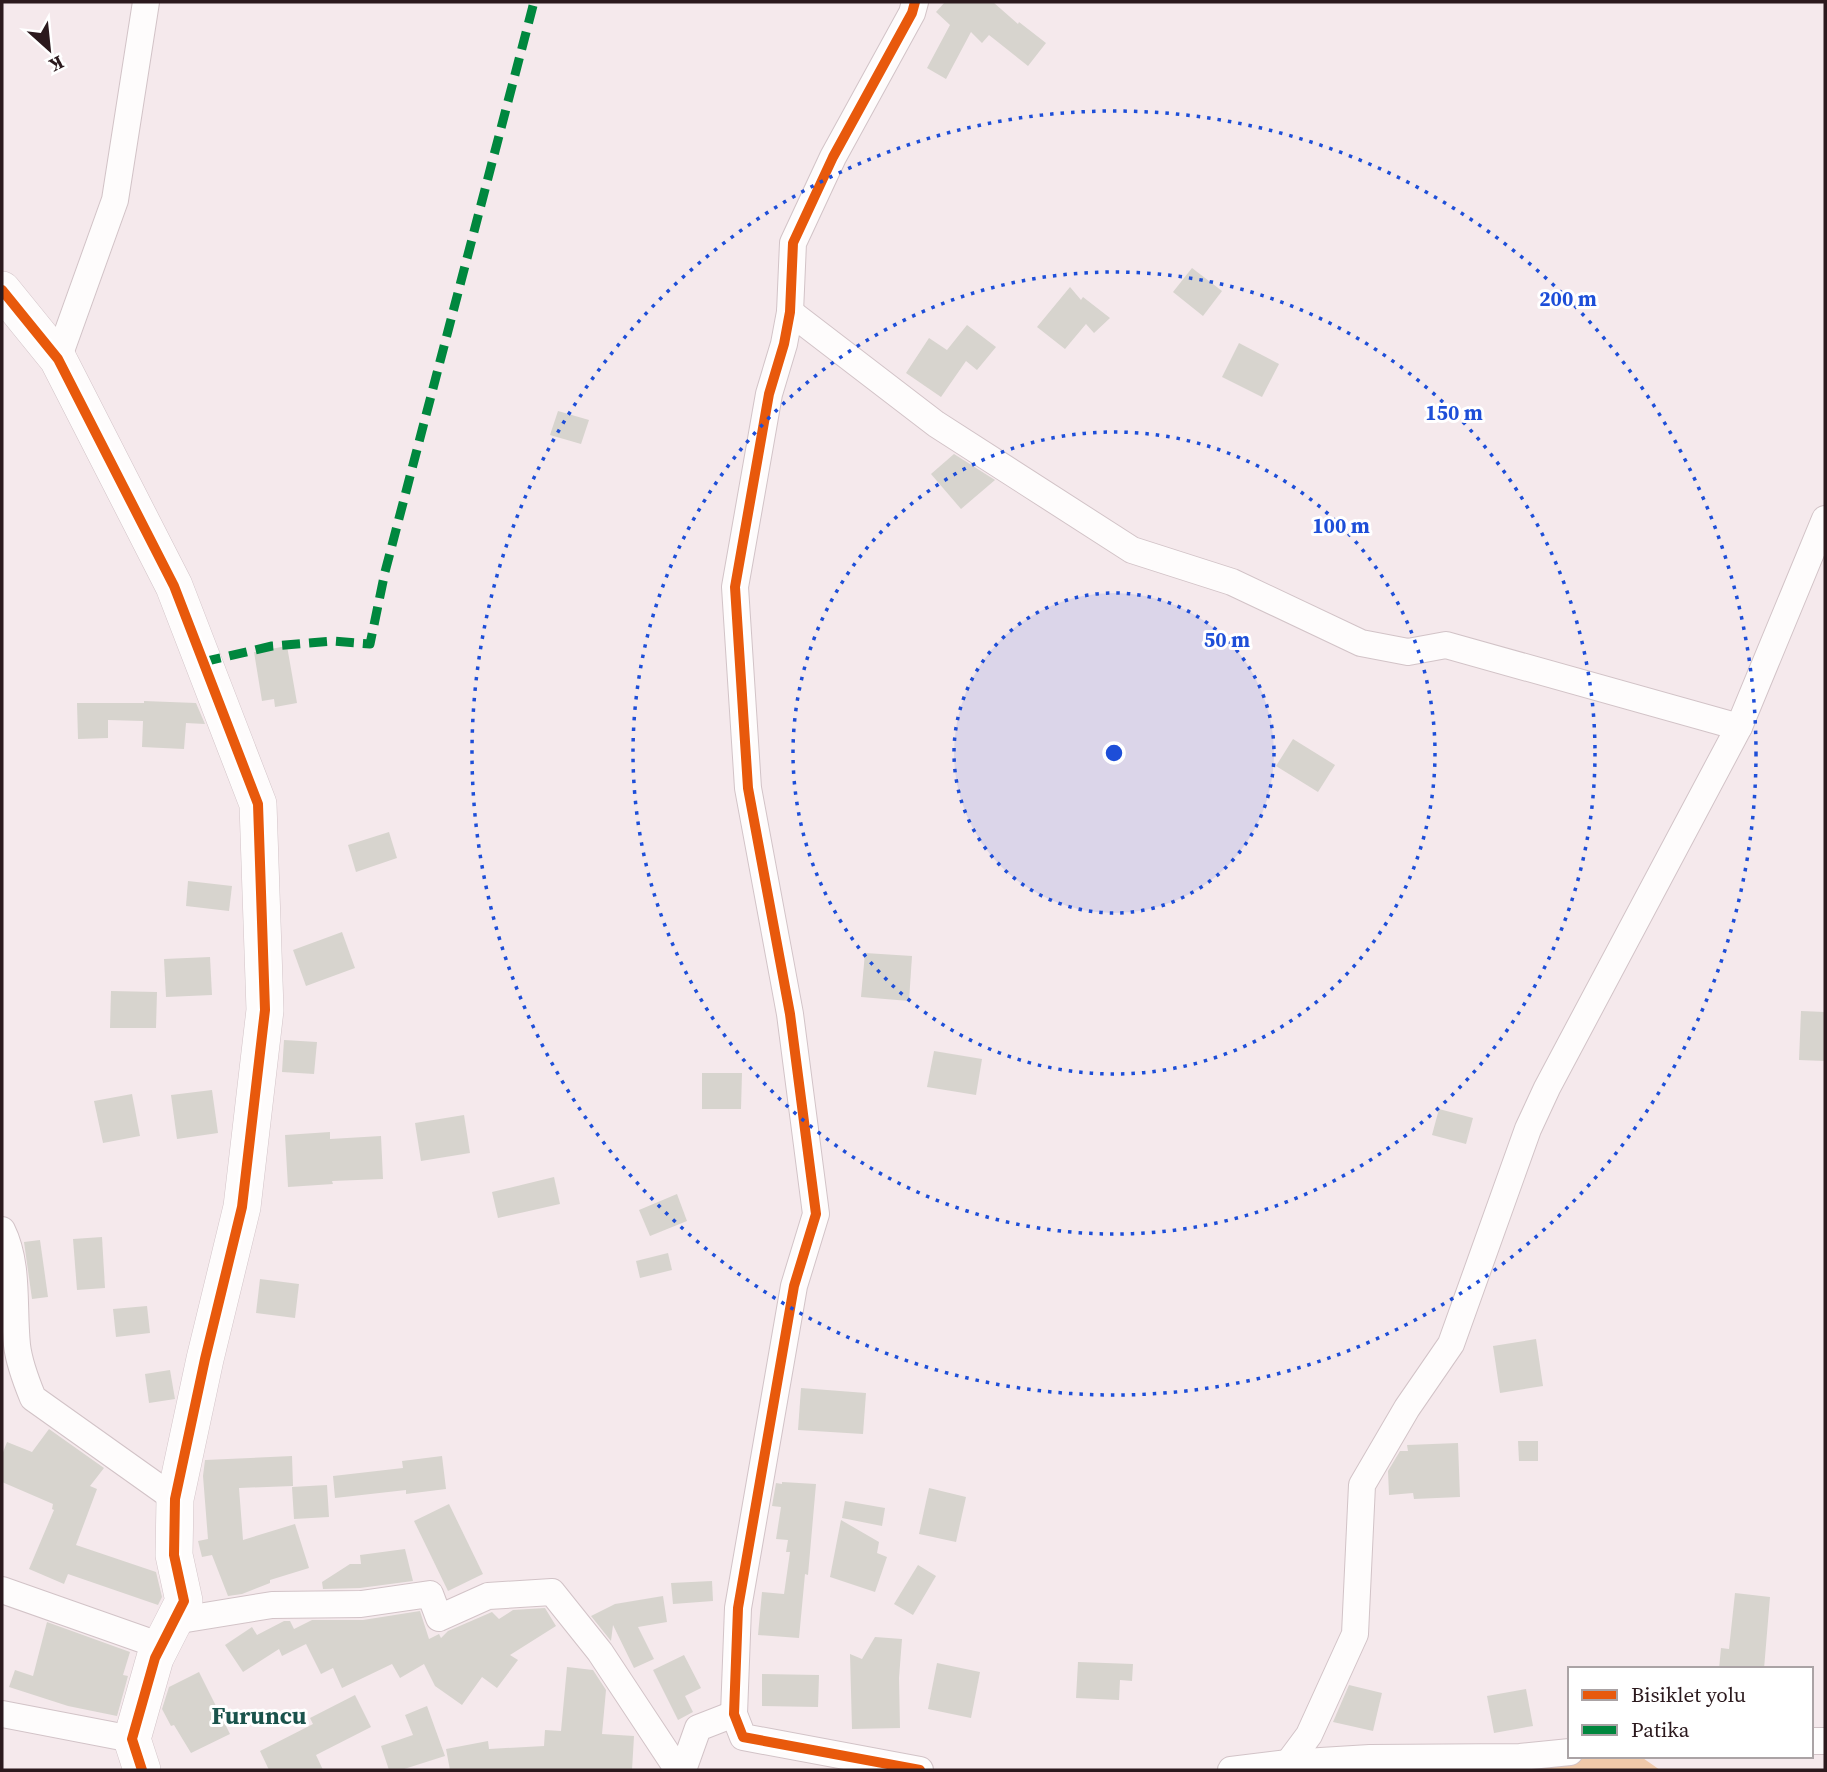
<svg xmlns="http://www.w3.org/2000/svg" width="1827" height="1772" viewBox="0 0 1827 1772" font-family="'Source Serif 4',serif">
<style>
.green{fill:#f0c9aa}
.building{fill:#d7d4ce}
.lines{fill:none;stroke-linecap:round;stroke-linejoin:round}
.street-casing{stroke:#d2c3c7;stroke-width:28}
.secondary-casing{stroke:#d2c3c7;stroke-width:38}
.street{stroke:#fefcfc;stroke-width:26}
.secondary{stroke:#fefcfc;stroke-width:37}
.quiet{stroke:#00873e;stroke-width:9;stroke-dasharray:18 9;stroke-linecap:butt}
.cycleway-casing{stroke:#fff;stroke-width:15}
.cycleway{stroke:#e8590c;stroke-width:10}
.ring{fill:none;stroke:#1d4ed8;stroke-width:3.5;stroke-dasharray:3.5 7}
.labels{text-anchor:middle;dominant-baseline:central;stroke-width:6;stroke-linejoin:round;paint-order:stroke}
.quarter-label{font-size:24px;font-weight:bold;fill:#1a534c;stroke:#fff}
.centre{fill:#1d4ed8;stroke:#fff;stroke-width:3.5}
.ring-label{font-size:21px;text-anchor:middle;font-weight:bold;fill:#1d4ed8;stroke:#fff;stroke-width:6;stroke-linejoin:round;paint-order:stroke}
</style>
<rect width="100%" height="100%" fill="#f5e9ec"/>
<!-- green -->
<path class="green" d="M1570,1756h70l20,14h-382z"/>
<!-- building -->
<g class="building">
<path d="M945,2h48l25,22 1,-2 27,21 -18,23 -39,-31 -7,8 -11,-11 -25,47 -19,-11 23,-43 -14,-13z"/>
<path d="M1192,268l30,23 -19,25 -30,-24z"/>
<path d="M1070,287l11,13 2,-3 27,21 -16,15 -8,-9 -21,25 -28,-22z"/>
<path d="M967,325l29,22 -19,23 -11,-9 -25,36 -35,-24 23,-35 18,12z"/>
<path d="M1239,343l40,21 -17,33 -40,-20z"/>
<path d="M558,411l31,9 -8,24 -31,-9z"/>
<path d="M954,454l41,26 -34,29 -30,-35z"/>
<path d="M287,646l10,57 -22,4 -1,-8 -12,2 -8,-49z"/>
<path d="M144,701l52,2 9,21 -19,-1 -2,26 -42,-2 1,-26 -35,-1v18l-30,1 -1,-36h67z"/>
<path d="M1293,739l42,26 -17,27 -42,-26z"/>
<path d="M389,832l8,26 -41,14 -8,-27z"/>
<path d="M188,881l44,5 -3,25 -43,-5z"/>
<path d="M342,932l13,36 -49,18 -13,-36z"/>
<path d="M865,953l47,3 -3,45 -48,-4z"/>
<path d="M210,957l2,38 -46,2 -2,-38z"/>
<path d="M111,991l46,1 -1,36h-46z"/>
<path d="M1801,1011l24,1v49l-26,-1z"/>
<path d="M284,1040l33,2 -3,32 -32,-2z"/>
<path d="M934,1051l48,8 -6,36 -49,-8z"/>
<path d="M702,1073h40l-1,36h-39z"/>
<path d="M212,1090l6,43 -41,6 -6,-44z"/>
<path d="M132,1094l8,42 -37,7 -9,-42z"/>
<path d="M1439,1109l34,9 -7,26 -34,-9z"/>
<path d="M464,1115l6,38 -49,8 -6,-38z"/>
<path d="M330,1132v7l51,-3 2,43 -51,2 1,3 -45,3 -3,-52z"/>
<path d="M554,1177l6,27 -62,14 -6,-26z"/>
<path d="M677,1194l10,27 -37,15 -11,-26z"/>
<path d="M102,1237l3,51 -28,2 -4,-51z"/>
<path d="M40,1240l8,57 -16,2 -8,-57z"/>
<path d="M668,1253l4,17 -32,8 -4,-17z"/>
<path d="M260,1279l39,5 -4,34 -39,-5z"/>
<path d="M147,1306l3,27 -34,4 -3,-28z"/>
<path d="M1536,1339l7,47 -43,7 -7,-47z"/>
<path d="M170,1370l5,29 -26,4 -4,-29z"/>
<path d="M801,1388l65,5 -3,41 -65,-4z"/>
<path d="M49,1429l55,39 -14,18 7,3 -21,56 80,27 6,25 -4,8 -90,-31 -4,10 -35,-15 25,-59 -2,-1 1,-5 -51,-22v-27l5,-13 25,10z"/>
<path d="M1518,1441h20v20h-19z"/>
<path d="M1458,1443l2,54 -46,2 -1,-6 -24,2 -1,-24 12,-20h8l-1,-6z"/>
<path d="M292,1456l1,30 -54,2 4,52 52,-16 14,44 -39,12v3l-28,11 -14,2 -16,-41 -10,2 -4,-16 10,-2 -5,-63 2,-16z"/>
<path d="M442,1456l4,33 -40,5v-4l-71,8 -2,-22 70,-8 -1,-7z"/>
<path d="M782,1482l34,2 -8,91 -3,-1 -6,64 -41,-3 4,-43 22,2 6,-42h-4l2,-12 -12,-1 5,-32 -9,-1 4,-23 6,1z"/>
<path d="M327,1485l2,32 -35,2 -2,-32z"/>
<path d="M929,1488l37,9 -10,45 -37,-8z"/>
<path d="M845,1501l40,7 -3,18 -40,-8z"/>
<path d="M449,1504l34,70 -35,17 -34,-70z"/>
<path d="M841,1520l38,22 -2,11 10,4 -12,35 -45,-15z"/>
<path d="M405,1549l8,32 -53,7 -37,1 -1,-7 28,-18h11l-1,-9z"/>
<path d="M918,1565l18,11 -23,39 -19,-11z"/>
<path d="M712,1581l1,20 -40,3 -2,-21z"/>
<path d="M1735,1593l35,4 -6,72h-45l2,-21 8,1z"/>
<path d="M663,1596l4,26 -29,5 16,32 -20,9 -21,-43 -2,16 -20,-25 24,-12z"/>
<path d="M545,1608l11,18 -46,29 8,5 -21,28 -15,-11 -20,28 -27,-19 -11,-22 -24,14 -8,-14 -50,24 -9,-20 -12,6 -15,-30 -24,12 -3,-7 -36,23 -18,-27 27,-18 5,8 27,-14h6l4,8 18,-9h51l57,-9 9,28 10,-5 2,4 7,-7 44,-19 7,7 14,-9z"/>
<path d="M47,1622l83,30 -7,23 5,1 -11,40 -49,-10 -59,-19 6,-17 18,6z"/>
<path d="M875,1637l27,2 -3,39 1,50 -48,1 -2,-75 12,5z"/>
<path d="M684,1655l17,33 -16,8 8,16 -15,8 -25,-50z"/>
<path d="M1078,1662l55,2 -1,17 -12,-1 -1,20 -43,-2z"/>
<path d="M937,1663l43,9 -9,46 -43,-9z"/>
<path d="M567,1667l26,3 13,20 -4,44 32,2 -2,34h-182l-4,-21 42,-8 1,8 55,-3 1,-16 16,1z"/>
<path d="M199,1672l31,62 -39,19 -17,-28 -3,1 -9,-17 7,-22z"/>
<path d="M762,1674l57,1 -1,32 -56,-1z"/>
<path d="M1349,1685l33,8 -9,38 -40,-9z"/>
<path d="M1526,1689l7,37 -39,7 -7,-37z"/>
<path d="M355,1695l16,32 -55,28 7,15h-54l-9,-19 53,-27 -3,-6z"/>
<path d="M427,1706l18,50 -44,14h-12l-8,-24 32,-11 -8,-20z"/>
</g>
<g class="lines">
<!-- street casing -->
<g class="street-casing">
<g id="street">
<path d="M915,2l-3,11 -79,144 -40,86 -3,69 -6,32 -15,50 -34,193 13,201 42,226 26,200 -22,72 -56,322 -4,106 9,23 177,33"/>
<path d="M790,312l146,112 196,126 100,32 129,61 47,9 38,-7 293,82"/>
<path d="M58,359l57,-159 31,-198"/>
<path d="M2,1230c17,34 11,77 15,115 2,18 9,36 16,53l142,101"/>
<path d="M2,1590l159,56"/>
<path d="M174,1621l98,-16 89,-1 69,-10 9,24 49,-22 64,-4 48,60 78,118"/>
<path d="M2,1714l130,25"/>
<path d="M1811,1741h14"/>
<path d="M683,1770l15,-42 36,-14"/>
<path d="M1231,1770l57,-7 82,-5 150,-1 50,-5"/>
<path d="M1283,1770l26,-35 46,-101 7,-149 45,-77 44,-64 77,-215 19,-41 192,-361 86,-208"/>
</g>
</g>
<!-- secondary casing -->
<g class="secondary-casing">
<path id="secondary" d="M2,290l56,69 116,227 84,218 7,206 -23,197 -37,152 -30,140 -1,56 10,46 -29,57 -23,81 10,31"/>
</g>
<!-- street -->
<use href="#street" class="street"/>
<!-- secondary -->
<use href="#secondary" class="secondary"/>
<!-- quiet -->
<path class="quiet" d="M203,662l69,-16 60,-5 38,3 15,-72 149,-570"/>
<!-- cycleway casing -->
<g class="cycleway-casing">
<g id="cycleway">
<path d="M915,2l-3,11 -79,144 -40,86 -3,69 -6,32 -15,50 -34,193 13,201 42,226 26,200 -22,72 -56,322 -4,106 9,23 177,33"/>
<path d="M2,290l56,69 116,227 84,218 7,206 -23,197 -37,152 -30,140 -1,56 10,46 -29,57 -23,81 10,31"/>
</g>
</g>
<!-- cycleway -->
<use href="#cycleway" class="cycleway"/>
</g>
<!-- distance rings -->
<circle cx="1114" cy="753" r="160" fill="#1d4ed8" fill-opacity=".12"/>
<g class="ring">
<circle cx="1114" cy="753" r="160"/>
<circle cx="1114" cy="753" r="321"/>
<circle cx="1114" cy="753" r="481"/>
<circle cx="1114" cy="753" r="642"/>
</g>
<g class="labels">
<!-- quarter labels -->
<g class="quarter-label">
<text x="259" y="1715">Furuncu</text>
</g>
</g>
<circle cx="1114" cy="753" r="10" class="centre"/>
<g class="ring-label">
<text x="1568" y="306">200 m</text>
<text x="1454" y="420">150 m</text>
<text x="1341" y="533">100 m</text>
<text x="1227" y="647">50 m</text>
</g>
<!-- border -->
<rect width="1827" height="1772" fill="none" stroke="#2b191d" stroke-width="7"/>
<!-- legend -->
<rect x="1568" y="1667" width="245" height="91" fill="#ffffff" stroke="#aaa3a5" stroke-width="2"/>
<rect x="1582" y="1690" width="35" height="10" fill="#e8590c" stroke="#aaa3a5" stroke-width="2"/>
<text x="1631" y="1702" font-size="21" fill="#2b191d">Bisiklet yolu</text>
<rect x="1582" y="1725" width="35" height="10" fill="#00873e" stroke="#aaa3a5" stroke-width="2"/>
<text x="1631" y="1737" font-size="21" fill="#2b191d">Patika</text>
<!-- north arrow -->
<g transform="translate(49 49) rotate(153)" stroke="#ffffff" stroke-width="5" paint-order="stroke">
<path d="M0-5L12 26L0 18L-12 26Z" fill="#2b191d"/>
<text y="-10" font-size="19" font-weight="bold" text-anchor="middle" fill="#2b191d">K</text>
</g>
</svg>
